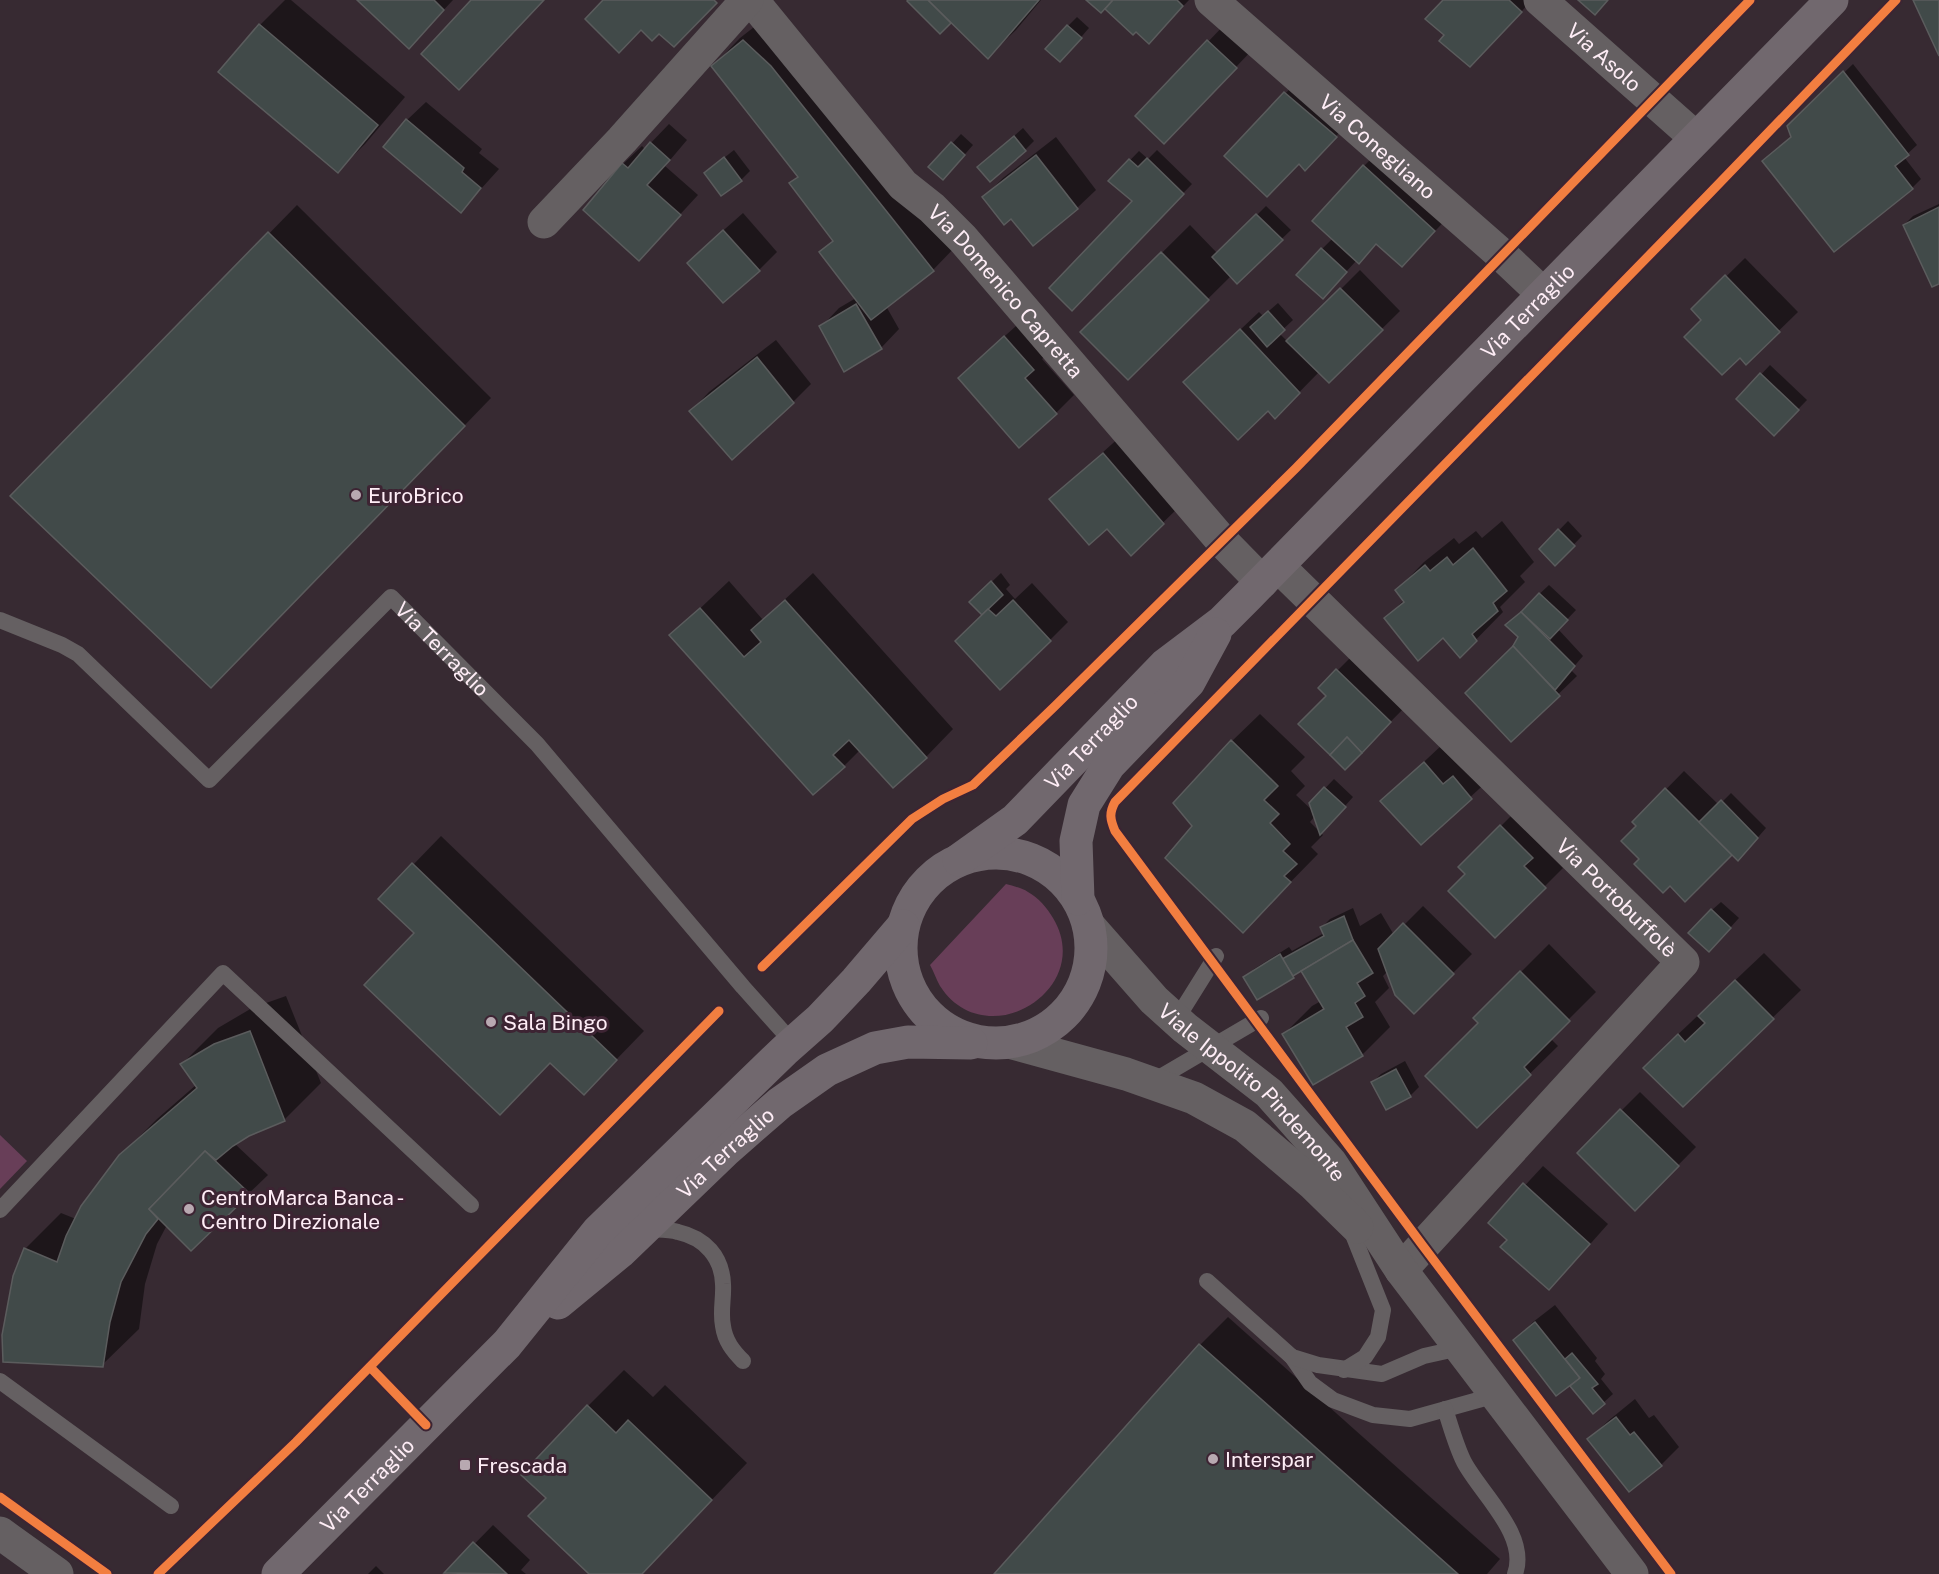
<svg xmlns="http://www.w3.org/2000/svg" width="1939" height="1574" viewBox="0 0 1939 1574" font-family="'Public Sans',sans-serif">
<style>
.green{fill:#683e58}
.shadow{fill:#0007}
.building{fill:#414a49;stroke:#5b5c5d;stroke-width:1.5}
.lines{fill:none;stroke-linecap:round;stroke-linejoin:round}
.service{stroke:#656062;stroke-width:16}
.minor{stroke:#656062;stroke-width:33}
.tertiary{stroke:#656062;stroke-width:33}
.primary{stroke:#71686e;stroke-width:33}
.cycleway-casing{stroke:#3d2433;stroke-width:13}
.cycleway{stroke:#f27e40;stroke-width:9}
.poi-dot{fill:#b8a9b1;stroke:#3d2433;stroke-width:2}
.labels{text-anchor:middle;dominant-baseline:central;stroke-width:6;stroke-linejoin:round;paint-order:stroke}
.street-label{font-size:21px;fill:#feedf6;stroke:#3d2433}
.poi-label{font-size:21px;fill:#feedf6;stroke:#3d2433;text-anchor:start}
</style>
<rect width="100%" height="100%" fill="#372a32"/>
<!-- green -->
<g class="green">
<path d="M1006,884c7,2 16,4 22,8 11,6 19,16 25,26 43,71 -67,139 -113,68 -4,-7 -6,-14 -10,-21z"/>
<path d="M0,1135l27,26 -27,28z"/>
</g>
<!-- shadow -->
<g class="shadow">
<path d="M285,0h6l114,97 -40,47 -27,27 -78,-146z"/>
<path d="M359,0h94l-44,47z"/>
<path d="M911,0h130l-25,30 -28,27 -37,-37 -11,12z"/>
<path d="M1088,0h101l-40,42 -14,-12 -2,3 -28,-26z"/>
<path d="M1445,0h87l-43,47 -43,-12z"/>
<path d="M772,13l188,229 -27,28 -47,36 13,23 -18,19 -60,-21 18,-19 17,-10 -35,-46 13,-13 -43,-56 8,-8 -86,-109 27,-28z"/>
<path d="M1077,17l12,11 -20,23 -1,-25z"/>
<path d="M1227,22l27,26 -71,75 -46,-7z"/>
<path d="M1853,64l64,81 -13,12 17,22 -9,9 -120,-52 -3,-10z"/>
<path d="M1304,74l50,43 -31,33 -24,13 -73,-7z"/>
<path d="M426,102l56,47 -3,4 20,16 -38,42 -54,-91z"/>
<path d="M669,124l18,16 -22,26 33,29 -59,64 -16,-95 19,-18 3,3z"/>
<path d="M1023,128l11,13 -9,9 -37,9z"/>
<path d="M961,134l12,11 -21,24 -22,-2z"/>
<path d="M1056,137l40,53 -19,18 -66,9 -27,-20 19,-19z"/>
<path d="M1382,148l71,64 -32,34 -43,-3 -20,19 -1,-2 -26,28 -9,-39 11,-11 31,-72z"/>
<path d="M734,150l16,21 -9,9 -26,-15z"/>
<path d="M1157,150l35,34 -120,124 62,-107 -24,-20 29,-30 9,8z"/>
<path d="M1939,204v78l-35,-57 9,-9z"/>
<path d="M297,205l194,193 -252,261 -227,-163z"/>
<path d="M1266,206l25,24 -54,52 -6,-6 -103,102 -46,-46 108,-107 28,29z"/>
<path d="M743,213l34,39 -18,18 -51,-26z"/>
<path d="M1745,258l53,54 -52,51 -53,-54z"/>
<path d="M1360,270l40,41 -71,70 -10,-9 -44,45 -7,-8 -64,-45 55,-52 4,4 15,-13 15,17 -14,13 9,9z"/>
<path d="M1024,319l28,31 -10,9 32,36 -18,18 -78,-53z"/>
<path d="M776,340l35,44 -18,18 -102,9 18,-19z"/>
<path d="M1770,365l37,35 -33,34 -36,-35z"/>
<path d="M1122,435l60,69 -51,50 -23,-27 -57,-28z"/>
<path d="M1502,521l32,41 -14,14 5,6 -25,25 3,5 -43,44 -17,-20 -57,-18 18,-18 -7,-10 27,-28 30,-24 5,6 17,-13 6,7z"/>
<path d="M1568,521l14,15 -27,28 -14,-15z"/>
<path d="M813,573l140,156 -27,28 -66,-7 -16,16 -173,-130 58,-55 34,39z"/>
<path d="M1001,573l9,12 -4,4 9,10 17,-16 36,39 -18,18 -66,-25 -13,-13z"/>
<path d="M1549,585l27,25 -18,19 25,27 -12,14 6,6 -66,64 -44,-47 47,-46 6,-10 -4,-21z"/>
<path d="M1356,652l53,51 -64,65 -17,-72 -8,-8z"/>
<path d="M1260,714l45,43 -14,14 14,15 -9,9 18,17 -3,-9 23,-24 19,18 -24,27 -14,-8 -5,6 13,13 -12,12 7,7 -48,49 -76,-77 38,-85z"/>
<path d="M1443,744l47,35 -69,63 -39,-41z"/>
<path d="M1684,771l35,34 12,-12 35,35 -19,22 -15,3 -47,47 -44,-41 -2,-33 -5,-4z"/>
<path d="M1519,808l23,39 21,21 -68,68 -28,-62 -7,-7z"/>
<path d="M441,836l203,195 -33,34 -195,-132 -36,-34z"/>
<path d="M1721,902l18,16 -21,23 -6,-31z"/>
<path d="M1423,906l49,48 -58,58 -26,-41 -5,5 6,12 -14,14 15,25 -28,28 -48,28 -30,-49 28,-28 9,-5 -20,-32 -8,7 -35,22 -13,-20 9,-9 35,-22 3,4 32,-18 -3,-5 9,-9 23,-11 7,18 21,-13 13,22z"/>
<path d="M1549,944l47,48 -46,46 8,8 -81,80 3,-103 -5,-5z"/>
<path d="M1764,953l37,37 -118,115 -11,-65z"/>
<path d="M286,996l35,87 -36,36 -36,15 -15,9 34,32 -77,74 -24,-24 -10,19 -12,40 -6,45 -37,36 -77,-116 36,-36 15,6 44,-63 37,-37 39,-34 -14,-21 36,-36 34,-20z"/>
<path d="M1405,1061l14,26 -9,9 -38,-13 9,-9z"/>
<path d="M1640,1092l56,55 -61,62 -56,-56z"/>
<path d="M1543,1166l65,58 -41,46 -58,-30 -19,-17z"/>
<path d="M1555,1305l42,53 -2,3 10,13 -4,5 12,15 -20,18 -23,-29 -55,-43 18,-18z"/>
<path d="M1228,1317l272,242 -13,15h-491l204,-229z"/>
<path d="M624,1370l29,27 12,-12 82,78 -106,111h-49l-44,-76 40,-92z"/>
<path d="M1635,1399l14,19 5,-3 25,32 -18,18 -72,-26 19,-18z"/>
<path d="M493,1525l37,35 -9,10 5,4h-78l-1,-2z"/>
<path d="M376,1566l8,8h-16z"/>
</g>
<!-- building -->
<g class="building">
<path d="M357,0h77l10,10 -35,39z"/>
<path d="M471,0h73l-85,90 -38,-36z"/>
<path d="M603,0h111l3,3 -43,44 -15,-13 -7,7 -11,-11 -22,23 -34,-34z"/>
<path d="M908,0h20l23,23 -11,11 -33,-33z"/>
<path d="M928,0h111l-51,59z"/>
<path d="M1086,0h27l-12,13z"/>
<path d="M1113,0h64l6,6 -34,38 -13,-12 -3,3 -28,-26z"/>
<path d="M1443,0h66l13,12 -52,55 -31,-26 5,-6 -19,-16z"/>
<path d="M1578,0h30l-13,15z"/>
<path d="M1913,0h26v56z"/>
<path d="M259,24l119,101 -40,48 -120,-101z"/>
<path d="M1067,25l15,13 -22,24 -15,-13z"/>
<path d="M743,40l28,26 163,205 -63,49 -52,-68 14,-11 -44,-58 9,-6 -87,-111z"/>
<path d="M1207,40l30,28 -73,76 -29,-28z"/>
<path d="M1843,71l66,84 -14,11 18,23 -79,63 -72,-91 29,-24 -4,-11z"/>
<path d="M1284,92l53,45 -32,34 -6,-7 -32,33 -43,-41z"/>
<path d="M406,119l58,49 -2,4 19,16 -20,25 -78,-66z"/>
<path d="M1014,136l12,15 -36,31 -13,-15z"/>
<path d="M650,142l20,18 -23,25 34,30 -42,46 -56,-51 39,-47 6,5z"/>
<path d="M951,142l14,13 -22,25 -15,-13z"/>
<path d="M1036,155l42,54 -45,37 -22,-27 -7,6 -22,-28z"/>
<path d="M724,157l18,24 -21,15 -17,-23z"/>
<path d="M1147,158l37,36 -112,117 -23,-23 83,-87 -24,-20 21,-22 9,8z"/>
<path d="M1363,165l72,66 -33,36 -26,-23 -17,20 -47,-43z"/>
<path d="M1939,207v77l-7,3 -29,-62z"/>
<path d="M1256,214l27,26 -46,44 -25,-27z"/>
<path d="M723,230l37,41 -37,32 -36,-40z"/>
<path d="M268,232l197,194 -254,262 -201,-192z"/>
<path d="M1321,248l26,24 -24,27 -27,-24z"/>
<path d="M1161,252l48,48 -81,80 -48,-48z"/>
<path d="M1725,275l55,57 -34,33 -6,-7 -18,17 -38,-38 17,-17 -10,-11z"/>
<path d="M1340,288l43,42 -54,53 -43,-42z"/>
<path d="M856,304l26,45 -38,23 -25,-46z"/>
<path d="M1268,311l17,19 -18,17 -17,-20z"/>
<path d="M1240,329l60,64 -25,26 -7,-8 -30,29 -55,-58z"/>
<path d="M1004,336l30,34 -9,8 32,36 -38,34 -61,-70z"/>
<path d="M757,357l37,46 -62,57 -43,-49z"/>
<path d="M1760,373l39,37 -25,26 -38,-37z"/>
<path d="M1103,453l61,71 -33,32 -24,-27 -18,16 -40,-46z"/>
<path d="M1558,529l17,17 -20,20 -16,-17z"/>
<path d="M1473,548l34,43 -14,12 5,8 -26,23 5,7 -17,17 -17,-20 -25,23 -34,-43 20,-16 -9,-12 30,-25 5,6 17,-14 6,8z"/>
<path d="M991,581l12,14 -21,20 -13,-13z"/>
<path d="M1539,593l29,27 -18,19 -29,-27z"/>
<path d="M785,600l142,158 -34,30 -44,-48 -16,15 12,12 -32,28 -144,-160 31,-27 44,49 17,-15 -10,-12z"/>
<path d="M1013,600l38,41 -51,49 -45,-49 33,-32 8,7z"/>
<path d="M1521,612l54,54 -20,24 -42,-44 5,-9 -13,-12z"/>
<path d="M1513,646l47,50 -49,46 -46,-49z"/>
<path d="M1336,669l55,53 -29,31 -15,-16 -17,18 -32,-31 28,-28 -8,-8z"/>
<path d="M1347,737l15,16 -17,17 -15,-15z"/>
<path d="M1231,740l47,46 -14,14 15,14 -9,9 20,21 -7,7 14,13 -13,12 7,6 -48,51 -78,-75 27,-32 -19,-23z"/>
<path d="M1424,762l19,22 10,-8 19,23 -51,46 -41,-44z"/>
<path d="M1324,787l22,20 -26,28 -11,-32z"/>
<path d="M1665,788l67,67 -47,47 -15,-16 -7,7 -29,-29 5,-5 -18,-18 15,-15 -4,-4z"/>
<path d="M1721,800l37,38 -20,23 -39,-39z"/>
<path d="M1500,825l33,33 -9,8 22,22 -51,50 -47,-47 17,-17 -7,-7z"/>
<path d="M412,863l205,197 -33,35 -34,-32 -50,52 -136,-130 50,-52 -36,-34z"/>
<path d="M1711,909l20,19 -22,24 -21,-19z"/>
<path d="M1344,916l9,24 -60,36 -11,-17 42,-23 -4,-9z"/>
<path d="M1403,923l51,51 -40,40 -19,-19 -17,-46z"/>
<path d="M1353,940l20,33 -16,10 8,13 -10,7 8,14 -17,10 17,29 -50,29 -31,-51 42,-25 -23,-38z"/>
<path d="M1280,954l14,24 -37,22 -14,-23z"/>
<path d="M1520,971l50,50 -46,46 7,8 -54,53 -52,-52 53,-53 -5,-5z"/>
<path d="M1735,980l39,39 -91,88 -40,-39 35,-34 7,8 20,-19 -7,-7z"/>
<path d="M250,1031l35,90 -36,15 -16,10 -17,14 -11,-9 -56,58 9,10 -12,15 -25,48 -11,40 -7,45 -100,-5 -1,-27 11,-59 11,-28 33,14 9,-26 15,-30 38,-51 78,-67 -17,-24 34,-20z"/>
<path d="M1396,1069l15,28 -25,13 -15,-28z"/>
<path d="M1620,1109l59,57 -44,45 -58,-58z"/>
<path d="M205,1151l45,43 -59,57 -42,-42z"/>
<path d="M1523,1183l67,61 -41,46 -49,-43 7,-7 -19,-17z"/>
<path d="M1535,1322l45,56 -24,18 -43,-56z"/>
<path d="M1199,1344l259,230h-464z"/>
<path d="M1572,1353l26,31 -6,4 13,16 -12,10 -23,-28 10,-8 -15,-19z"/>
<path d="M587,1405l29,28 12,-13 84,80 -70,74h-53l-61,-58 18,-18 -25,-23z"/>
<path d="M1616,1417l14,18 4,-3 28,34 -33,26 -42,-53z"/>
<path d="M473,1542l34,32 -63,-1z"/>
</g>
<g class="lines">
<!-- service -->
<g class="service">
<path id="s1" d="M0,620l62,25 16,9 131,126 182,-183 146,147 206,243 50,56"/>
<path d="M1176,1020l40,-64"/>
<path d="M1152,1082l109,-64"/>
<path d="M0,1210l223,-237 248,232"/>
<path d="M646,1229c10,1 22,0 32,3 27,6 44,25 45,52 1,14 -3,28 0,42 2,15 10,25 20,35"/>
<path d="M1207,1281l85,76 18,26 23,17 40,15 37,4 86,-24"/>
<path d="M1292,1357l26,8 64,9 42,-18 36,-8"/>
<path d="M1344,1370l21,-13 13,-20 5,-27 -35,-88"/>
<path d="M0,1381l171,125"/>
<path d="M1445,1409c6,18 11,37 19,53 17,32 65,73 51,112"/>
</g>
<!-- minor -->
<g class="minor">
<path id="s2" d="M752,0l151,185 29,23 31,31 259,302 40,41"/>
<path id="s3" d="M1211,0l292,256 40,38"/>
<path id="s4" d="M1540,0l156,138"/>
<path d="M544,222l78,-82 125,-140"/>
<path id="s5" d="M1278,566l405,396 -282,308"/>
<path d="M0,1533l57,41"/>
</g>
<!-- tertiary -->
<g class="tertiary">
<path id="s6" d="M1089,926l65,74 31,28 84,65 62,70 70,107 231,304"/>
<path d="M1013,1043l113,31 68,24 51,28 68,58 44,43"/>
</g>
<!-- primary -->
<g class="primary">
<circle cx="996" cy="948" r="95"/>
<path id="s7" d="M959,860l56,-40 150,-155 57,-43 26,-26 584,-596"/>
<path d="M1078,899l-2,-58 8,-36 25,-40 80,-83 26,-48"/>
<path id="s8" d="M558,1303l62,-51 105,-101 55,-48 47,-33 48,-22 33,-6 63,1"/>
<path id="s9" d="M278,1574l229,-230 91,-113 187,-181 35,-31 36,-38 47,-55"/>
</g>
<!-- cycleway casing -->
<g class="cycleway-casing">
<g id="cycleway">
<path d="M762,967l150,-148 31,-20 30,-14 82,-79 241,-238 454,-468"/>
<path d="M370,1367l56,58"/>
<path d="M0,1497l107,77"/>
<path d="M158,1574l138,-132 423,-431"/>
<path d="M1671,1574l-248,-328 -308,-415c-5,-12 -6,-18 0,-29l593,-607 188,-195"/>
</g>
</g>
<!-- cycleway -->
<use href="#cycleway" class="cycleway"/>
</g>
<!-- markers -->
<g class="poi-dot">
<circle cx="356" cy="495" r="6"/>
<circle cx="491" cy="1022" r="6"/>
<circle cx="189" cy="1209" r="6"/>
<circle cx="1213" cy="1459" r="6"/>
<rect x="459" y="1459" width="12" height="12" rx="3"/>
</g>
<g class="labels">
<!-- street labels -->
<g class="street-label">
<text stroke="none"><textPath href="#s4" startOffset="86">Via Asolo</textPath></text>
<text stroke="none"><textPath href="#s3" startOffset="222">Via Conegliano</textPath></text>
<text stroke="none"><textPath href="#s2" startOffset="387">Via Domenico Capretta</textPath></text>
<text stroke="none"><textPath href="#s7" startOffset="792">Via Terraglio</textPath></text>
<text stroke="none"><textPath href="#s1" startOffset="598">Via Terraglio</textPath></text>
<text stroke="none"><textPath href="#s7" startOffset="178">Via Terraglio</textPath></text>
<text stroke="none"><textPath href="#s5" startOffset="474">Via Portobuffolè</textPath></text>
<text stroke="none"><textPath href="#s6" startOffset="234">Viale Ippolito Pindemonte</textPath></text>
<text stroke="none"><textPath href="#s8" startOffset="225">Via Terraglio</textPath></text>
<text stroke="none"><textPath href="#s9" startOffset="126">Via Terraglio</textPath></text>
</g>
<!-- poi labels -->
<g class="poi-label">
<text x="368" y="495">EuroBrico</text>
<text x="503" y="1022">Sala Bingo</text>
<text x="201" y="1197">CentroMarca Banca -<tspan x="201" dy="24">Centro Direzionale</tspan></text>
<text x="1225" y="1459">Interspar</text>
<text x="477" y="1465">Frescada</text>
</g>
</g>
</svg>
